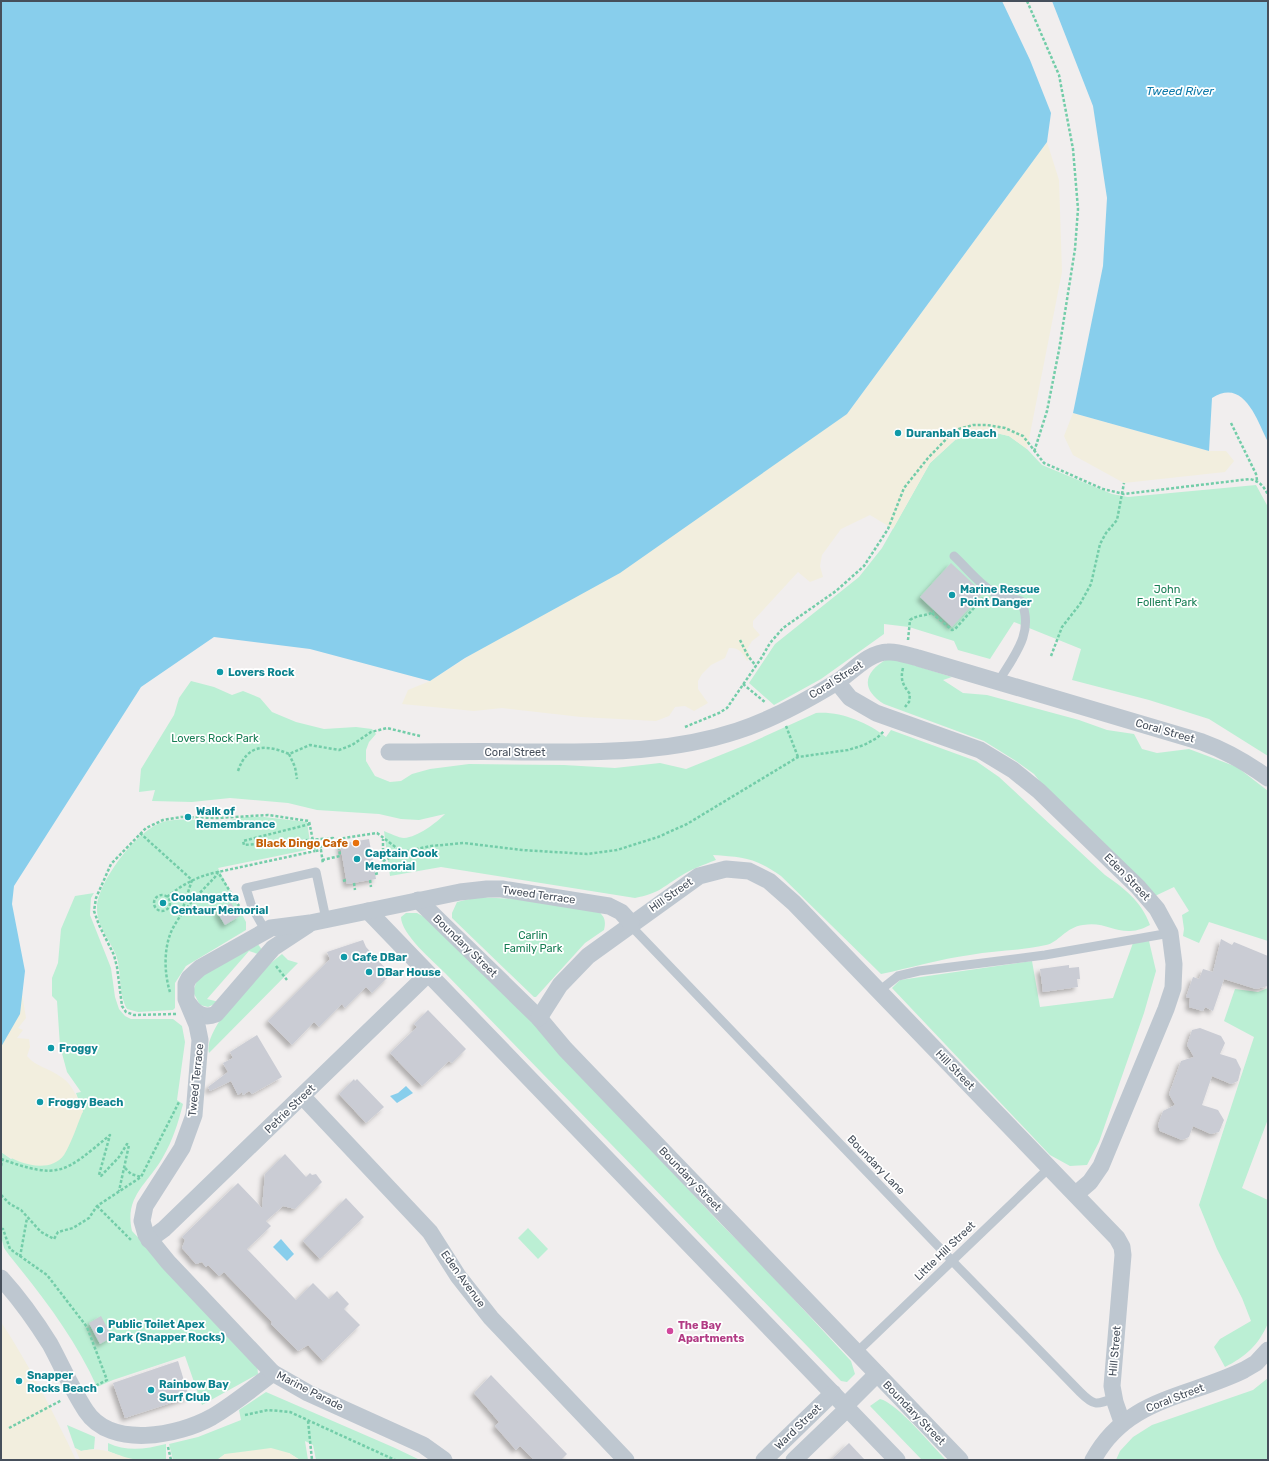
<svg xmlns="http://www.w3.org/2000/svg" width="1269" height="1461" viewBox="0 0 1269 1461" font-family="Rubik,sans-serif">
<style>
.green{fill:#bbefd4}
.sand{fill:#f2eede}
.water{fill:#88ceec}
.building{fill:#caccd4;filter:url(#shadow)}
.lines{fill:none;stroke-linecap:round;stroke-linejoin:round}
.path{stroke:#73cda9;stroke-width:2.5;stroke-dasharray:3 2;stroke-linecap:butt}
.lane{stroke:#bec7d0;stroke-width:9}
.street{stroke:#bec7d0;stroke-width:17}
.culture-dot{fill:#0f9aa8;stroke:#fff;stroke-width:1.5}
.food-dot{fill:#e8710a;stroke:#fff;stroke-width:1.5}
.hotel-dot{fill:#d1479c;stroke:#fff;stroke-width:1.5}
.labels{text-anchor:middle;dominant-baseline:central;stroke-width:3.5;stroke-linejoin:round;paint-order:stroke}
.culture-label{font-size:11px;font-weight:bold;fill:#0d838f;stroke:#fff;text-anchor:start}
.park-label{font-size:11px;fill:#167d53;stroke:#fff}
.street-label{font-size:11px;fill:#464f5b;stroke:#fff}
.food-label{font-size:11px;font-weight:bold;fill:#c56008;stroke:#fff;text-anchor:end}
.hotel-label{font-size:11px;font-weight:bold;fill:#b23c85;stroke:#fff;text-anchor:start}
.water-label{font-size:12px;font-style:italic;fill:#0c79a9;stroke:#fff}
</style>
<defs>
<filter id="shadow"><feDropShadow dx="-3.5" dy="3.5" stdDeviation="2" flood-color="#0004"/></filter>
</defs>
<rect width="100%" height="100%" fill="#f1eeee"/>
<!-- green -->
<g class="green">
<path d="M983,430l26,6 18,13 15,16 70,29 16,3 128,-12 12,22v249l-59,-37 -60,-19 -77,-20 9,-31 -67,-27 -24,37 -32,-9 -4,-9 -45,-14 -25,-3v10l-63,45 -47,26 -25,-22 26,-39 84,-67 23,-29 48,-85 25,-23z"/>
<path d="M887,659l10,1 55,17 -9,3 20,13 24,2 92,25 28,10 27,4 8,15 15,4 32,-4 48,18 31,24v150l-59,-19 -10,21 -16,-7 1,-7 -2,-14 7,-4 -15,-24 -19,9 -97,-91 -24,-31 -18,-13 -32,-20 -100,-37c-24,-15 -20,-32 3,-45z"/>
<path d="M191,681l23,6 18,8 11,-4 17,7 12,14 24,10 28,7 32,-2 16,2 4,5 -7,8 -3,8v11l9,15 15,6 11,-1 11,-7 18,-5 39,-5 95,1 51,3 45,-5 26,6 62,-25 68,-31c24,-2 51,9 70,24l5,-7 85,31 23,16 106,98c19,13 37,27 45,50 -30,16 -40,-5 -67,0 -17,2 -25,18 -37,20 -25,6 -50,5 -76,10 -30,4 -60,13 -89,19l-100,-98c-25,-18 -38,-19 -68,-21l3,5c-13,5 -25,9 -37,17 -19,12 -20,16 -44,21l-194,-31 -51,9 -6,-45c5,2 15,7 20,7 14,-1 32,-15 41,-24l-26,6 -18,-1 -22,-5 -62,-4 -29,-7 -58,-5 -38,4 -40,-1 3,-11 -16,2 2,-23 33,-54 5,-17z"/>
<path d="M246,817h18l43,5 4,27 -93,19 28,54v8l-60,36 -11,17v25l-2,2 -35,2 -11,-3c-9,-16 -5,-37 -11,-54 -6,-15 -20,-30 -19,-48 1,-26 43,-82 70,-86 16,-3 32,-1 49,0 10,0 20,-2 30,-4z"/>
<path d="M94,893l-3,5 -1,17 21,53 4,29 4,12 6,7 6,3h42l9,7 3,16 -8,58 6,4c-5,19 -10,36 -20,53 -15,27 -39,39 -31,74l125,133 1,10 -56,31 -17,-49 -72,24 -16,7c-22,-49 -54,-90 -88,-132l-5,-7 -3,-12v-84l10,7 72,-47 -7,-19 5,-1 -14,-20 -7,-26 -3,-45 -5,-5v-18l6,-15 3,-34 14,-33z"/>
<path d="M478,897l37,2 84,13c6,5 7,10 5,18l-19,13 -49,54h-2l-82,-79v-5l5,-11z"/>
<path d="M406,913h11l11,6 97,95 192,206 48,48 86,93 4,13 -8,8 -6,-1 -396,-408c-12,-12 -44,-39 -44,-56z"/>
<path d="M1149,941l7,30 -12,42 -45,129 -12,23 -17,1 -20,-11 -158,-167 8,-8 132,-19 8,46 73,-9 20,-55z"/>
<path d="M257,943l6,8 -2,4 -12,-4 -42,48 12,3 -11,5 -8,-2 -7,-13 4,-12 6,-7z"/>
<path d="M282,954l6,6 10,3 -89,90c-7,-25 54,-85 73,-99z"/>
<path d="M1268,988v131l-26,69 26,12v123c-9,22 -23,34 -43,44l-11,-20 6,-8 31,-18 -9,-23 -25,-49 -18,-44 55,-168 -30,-16 11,-32 23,3z"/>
<path d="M528,1228l20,21 -10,10 -20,-21z"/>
<path d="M1268,1378v82h-152l4,-9 13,-14 19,-12 101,-35z"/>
<path d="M266,1392l129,56 25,12h-104l-3,-15 -8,-4 3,19h-8l-11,-7 -64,1 -8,6h-44l-4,-16 29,-7 43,-17 -2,-10z"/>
<path d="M880,1399c16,3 53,48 66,61h-24l-52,-54z"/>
<path d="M67,1425l28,12 -1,12 -13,2 -6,-3z"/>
<path d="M108,1443c19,9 38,6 58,1v16l-39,-1 -19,-8z"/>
</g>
<!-- sand -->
<g class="sand">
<path d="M1047,142l12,38 3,92 -35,177 -18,-13 -26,-6 -28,10 -25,23 -37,66 -23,-14 -29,14 -19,26 -2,11 3,11 -13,5 -12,-10 -45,49v6l7,8 -8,6 -5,8 4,8 -4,4c-4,-8 -8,-14 -18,-13l-4,10 -14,7 -9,9 -4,7v8l10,14 -14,8 -9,-5 -10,1 -6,9 -13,5 -75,-4 -79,-9 -28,3 -72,-7 6,-14 22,-9 417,-267z"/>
<path d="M1073,413l136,38h17l8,10 -9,11 -101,11 -51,-28 -9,-19z"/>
<path d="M10,919l16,99 -8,10 5,2 -6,8 12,1 1,8 -3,9c9,11 22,12 34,21 12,7 17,23 22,34 -6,14 -11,31 -19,44 -15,20 -47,8 -63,-3v-228z"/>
<path d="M1,1322c29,44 52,90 75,138h-75z"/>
<path d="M75,1448l6,3c27,-6 35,7 60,9h-61z"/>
<path d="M271,1448l18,5 11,7h-83l8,-6z"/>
</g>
<!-- water -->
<g class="water">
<path d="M1,1h1001l28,59 21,53 -4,29 -200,272 -227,159 -155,85 -35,23 -120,-32 -96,-12 -73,50 -127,199 -2,18 13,67 -5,43 -19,33z"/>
<path d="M1052,1h216v441c-11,-22 -24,-65 -56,-44l-3,53 -136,-38 30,-147 4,-68 -14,-92z"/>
<path d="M406,1086l7,7 -16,10 -7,-7 8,-3z"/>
<path d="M281,1239l13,15 -7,7 -14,-14z"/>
</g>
<!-- building -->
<g class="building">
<path d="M951,563l32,30 -31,34 -32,-30z"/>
<path d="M369,839l7,40 -29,5 -7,-40z"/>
<path d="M231,903l9,13 -15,9 -8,-13z"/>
<path d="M1221,939l11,6 2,-3 34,14v30l-12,3 -32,-10 -11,32 -8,-4 -2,4 -14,-4 1,-9 -4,-1 7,-20 6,2 4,-10 10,3z"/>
<path d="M363,940l3,7 21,23 -2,3 3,4 -16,16 -6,-6 -21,21 -3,-4 -23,23 -5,-5 -22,23 -24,-24 62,-62 -3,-7z"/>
<path d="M1069,965v3l10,-1 1,12h-3l1,8 -35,5 -3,-23z"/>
<path d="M428,1010l38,39 -14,14 -3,-2 -27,25 -32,-33 27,-26 -3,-3z"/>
<path d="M1200,1028l21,8 4,7 -5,11 16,5 5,10 -3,12 -7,3 -19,-8 -10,29 16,5 6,10 -5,12 -8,2 -18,-8 -4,11 -7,3 -22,-9 -2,-6 5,-14 12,-6 -6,-11 12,-33 13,-4 -7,-12 5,-15z"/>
<path d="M257,1035l25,42 -30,17 -3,-3 -6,4 -1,-3 -4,3 -7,-14 -21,10 -2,-4 20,-15 -5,-9 10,-5 -3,-6z"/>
<path d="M354,1079l1,2 2,-2 27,28 -18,16 -27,-29z"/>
<path d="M285,1154l21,23 4,-4 2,2 4,-1 6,8 -27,27 -12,-3 -17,15 5,5 -24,23 49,51 17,-17 16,16 8,-8 12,13 -5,5 16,16 -37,36 -15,-16 -10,6 -27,-27 1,-2 -48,-50 -5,4 -11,-11 -2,2 -4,-5 -6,2 -14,-16 3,-8 -3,-3 56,-54 24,25 3,-34z"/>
<path d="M346,1198l18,19 -44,42 -17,-18z"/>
<path d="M101,1316l11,21 -12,7 -11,-21z"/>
<path d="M178,1361l11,36 -64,21 -12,-35z"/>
<path d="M491,1375l76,79 -6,6h-27l-14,-14 -4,4 -21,-24 4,-4 -25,-29z"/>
<path d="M849,1443l16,17h-34z"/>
</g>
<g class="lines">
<!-- path -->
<g class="path">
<path d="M1027,1l32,74 14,74 5,60 -3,40 -16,101 -12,61 -13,41"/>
<path d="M1231,423l25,51 1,6"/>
<path d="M932,613l20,17 3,-1 28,-31"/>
<path d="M740,640l8,16 8,10"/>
<path d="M908,640l2,-20c8,-6 17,-3 24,-9"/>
<path d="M1051,656l11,-29 18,-23 11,-20 9,-40 6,-11 11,-13 7,-37"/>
<path d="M903,668c-3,12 0,17 7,26l-1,8 -4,5"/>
<path d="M743,684l23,19"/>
<path d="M786,726l12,31"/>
<path d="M685,727l34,-14 8,-5 35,-51 8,-14 13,-15 53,-37 28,-25 24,-37 16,-41 24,-30 27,-28 18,-5h14l18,3 18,8 21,27 59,26 21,5 126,-15c9,2 14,7 18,16"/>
<path d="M289,754l6,13 2,12"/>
<path d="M238,771c9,-27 28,-27 51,-17l21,-9 29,5 13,-5 19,-13 16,-4 33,8"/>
<path d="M310,824l-67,17 1,4 89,-7 1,5 -14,4 1,3"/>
<path d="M140,833l52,47 -12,37"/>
<path d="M322,860l18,-4 -2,-17 39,-6 25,19"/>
<path d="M383,861v-22"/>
<path d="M385,871l-2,-10 19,-9 29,-6 33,-3 58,7 65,4 30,-4 41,-13 29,-13 111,-67 50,-7 16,-5 13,-7 7,-7"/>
<path d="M375,874l4,-1"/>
<path d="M370,880l1,7"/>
<path d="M343,881l3,-1"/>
<path d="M354,883l1,7"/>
<circle cx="162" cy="903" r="8"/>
<path d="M167,897c16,-13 31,-21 51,-25l21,34"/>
<path d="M276,966l11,14"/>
<path d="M170,992c-6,-19 -7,-47 4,-66 10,-18 27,-34 41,-49l3,-5 97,-21"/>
<path d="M176,1014l-42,1 -8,-3 -4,-6 -5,-39 -3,-12 -15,-30 -5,-14 2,-13 15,-34 35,-36 17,-8 18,-3 37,1 50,-3 41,6 6,30 6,-1 2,14"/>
<path d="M1,1159c59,21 63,14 109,-24l-11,40 2,1 18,-19 8,-13 2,1 -10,46"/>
<path d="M1,1166l1,-6"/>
<path d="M125,1168l6,6 10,3"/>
<path d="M1,1195l9,9 11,6 20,22 13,7 4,-7 15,-4 16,-10 8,-12 44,-29 38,-75"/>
<path d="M97,1206l34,34"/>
<path d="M1,1229h2l7,20 37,26 40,52 20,53 -18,9"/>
<path d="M20,1257l7,-39"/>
<path d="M219,1382l5,9"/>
<path d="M245,1415l23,-5 22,2 105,48"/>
<path d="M308,1421l4,39"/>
<path d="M9,1428l53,-28"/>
<path d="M168,1447l3,13"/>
</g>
<!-- lane -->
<g class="lane">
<path d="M954,556c15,14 30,34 49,41 6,3 12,1 18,4 14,31 -7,55 -23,81"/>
<path d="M630,925l329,343 121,124c14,14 16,13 34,6"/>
<path d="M265,930l-13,-23 -6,-19 70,-16 10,47"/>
<path d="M879,991l19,-15 21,-5 126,-16 125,-22"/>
<path d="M857,1352l193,-185"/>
</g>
<!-- street -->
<g class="street">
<path d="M837,682l13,16 26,15 104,37 33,20 26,21 99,96 19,22 13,24 4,31 -1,24 -7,21 -65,157 -11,16 -14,12"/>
<path d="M389,752c48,0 96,-1 145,0 69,0 136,1 203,-21 34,-11 69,-30 100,-49 15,-10 32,-30 51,-30 9,-1 21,4 30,6l284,84c25,9 45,21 66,36"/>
<path d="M418,900l121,118 26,31 395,411"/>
<path d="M368,911l529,549"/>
<path d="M189,1004c7,10 15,15 27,10l57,-66 35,-23"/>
<path d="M539,1018l21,-33 28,-29 111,-80 27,-7 23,2 20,10 25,22 323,335 5,9 1,8 -11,131 3,16 7,20"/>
<path d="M303,1097l127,135 28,44 33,42 135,142"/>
<path d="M149,1240l15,-11 264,-255"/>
<path d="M1,1278c19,21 34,42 49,66 12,22 22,46 36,67 25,38 92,25 126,6 22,-13 41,-29 61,-44"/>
<path d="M845,1406l32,-32"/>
<path d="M444,1460l-21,-15 -115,-52 -35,-20 -105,-111 -22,-27 -4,-14 3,-15 37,-58 12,-33 6,-75 -3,-15 -11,-26v-15l3,-6 11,-10 71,-40 39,-5 150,-31 27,-3h15l107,17 12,6 10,11"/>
<path d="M764,1460l69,-67"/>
<path d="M794,1460l54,-52"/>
<path d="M1093,1460c33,-62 94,-62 151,-90l12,-7 12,-13"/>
</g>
</g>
<!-- markers -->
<g class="culture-dot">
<circle cx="898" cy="433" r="4"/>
<circle cx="952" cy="595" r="4"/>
<circle cx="220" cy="672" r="4"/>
<circle cx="188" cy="817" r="4"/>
<circle cx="357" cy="859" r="4"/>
<circle cx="163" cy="903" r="4"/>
<circle cx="344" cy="957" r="4"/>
<circle cx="369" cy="972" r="4"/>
<circle cx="51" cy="1048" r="4"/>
<circle cx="40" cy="1102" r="4"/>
<circle cx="100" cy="1330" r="4"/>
<circle cx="19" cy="1381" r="4"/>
<circle cx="151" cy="1390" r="4"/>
</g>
<circle class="food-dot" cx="356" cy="843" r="4"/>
<circle class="hotel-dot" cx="670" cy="1331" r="4"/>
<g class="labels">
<!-- culture labels -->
<g class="culture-label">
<text x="906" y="433">Duranbah Beach</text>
<text x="960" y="589">Marine Rescue<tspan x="960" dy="13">Point Danger</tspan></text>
<text x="228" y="672">Lovers Rock</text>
<text x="196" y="811">Walk of<tspan x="196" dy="13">Remembrance</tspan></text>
<text x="365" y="853">Captain Cook<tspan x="365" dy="13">Memorial</tspan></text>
<text x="171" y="897">Coolangatta<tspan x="171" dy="13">Centaur Memorial</tspan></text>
<text x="352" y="957">Cafe DBar</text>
<text x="377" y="972">DBar House</text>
<text x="59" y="1048">Froggy</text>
<text x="48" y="1102">Froggy Beach</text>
<text x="108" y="1324">Public Toilet Apex<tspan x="108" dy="13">Park (Snapper Rocks)</tspan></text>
<text x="27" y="1375">Snapper<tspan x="27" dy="13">Rocks Beach</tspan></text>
<text x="159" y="1384">Rainbow Bay<tspan x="159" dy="13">Surf Club</tspan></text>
</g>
<!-- park labels -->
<g class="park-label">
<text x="1167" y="589">John<tspan x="1167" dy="13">Follent Park</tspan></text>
<text x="215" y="738">Lovers Rock Park</text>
<text x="533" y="935">Carlin<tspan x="533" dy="13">Family Park</tspan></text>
</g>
<!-- street labels -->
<g class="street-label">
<text transform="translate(836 680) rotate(-32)">Coral Street</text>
<text transform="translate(1165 731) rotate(16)">Coral Street</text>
<text x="515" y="752">Coral Street</text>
<text transform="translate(1127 877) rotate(46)">Eden Street</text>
<text transform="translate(539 895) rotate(8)">Tweed Terrace</text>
<text transform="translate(671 895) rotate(-35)">Hill Street</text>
<text transform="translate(465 946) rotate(44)">Boundary Street</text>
<text transform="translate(955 1070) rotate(46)">Hill Street</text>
<text transform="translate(196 1080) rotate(-84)">Tweed Terrace</text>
<text transform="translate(290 1109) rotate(-44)">Petrie Street</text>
<text transform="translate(876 1165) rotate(46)">Boundary Lane</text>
<text transform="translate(690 1179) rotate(46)">Boundary Street</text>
<text transform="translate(945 1251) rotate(-44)">Little Hill Street</text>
<text transform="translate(463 1279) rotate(54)">Eden Avenue</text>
<text transform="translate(1115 1351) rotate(-85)">Hill Street</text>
<text transform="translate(310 1391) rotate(27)">Marine Parade</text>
<text transform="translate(1175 1398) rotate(-21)">Coral Street</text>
<text transform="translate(914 1413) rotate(46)">Boundary Street</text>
<text transform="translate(798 1427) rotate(-44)">Ward Street</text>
</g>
<!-- food labels -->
<g class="food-label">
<text x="348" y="843">Black Dingo Cafe</text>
</g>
<!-- hotel labels -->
<g class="hotel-label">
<text x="678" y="1325">The Bay<tspan x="678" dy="13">Apartments</tspan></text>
</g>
<!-- water labels -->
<g class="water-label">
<text x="1180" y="91">Tweed River</text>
</g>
</g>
<!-- border -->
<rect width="1269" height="1461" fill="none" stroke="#464f5b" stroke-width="4"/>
</svg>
